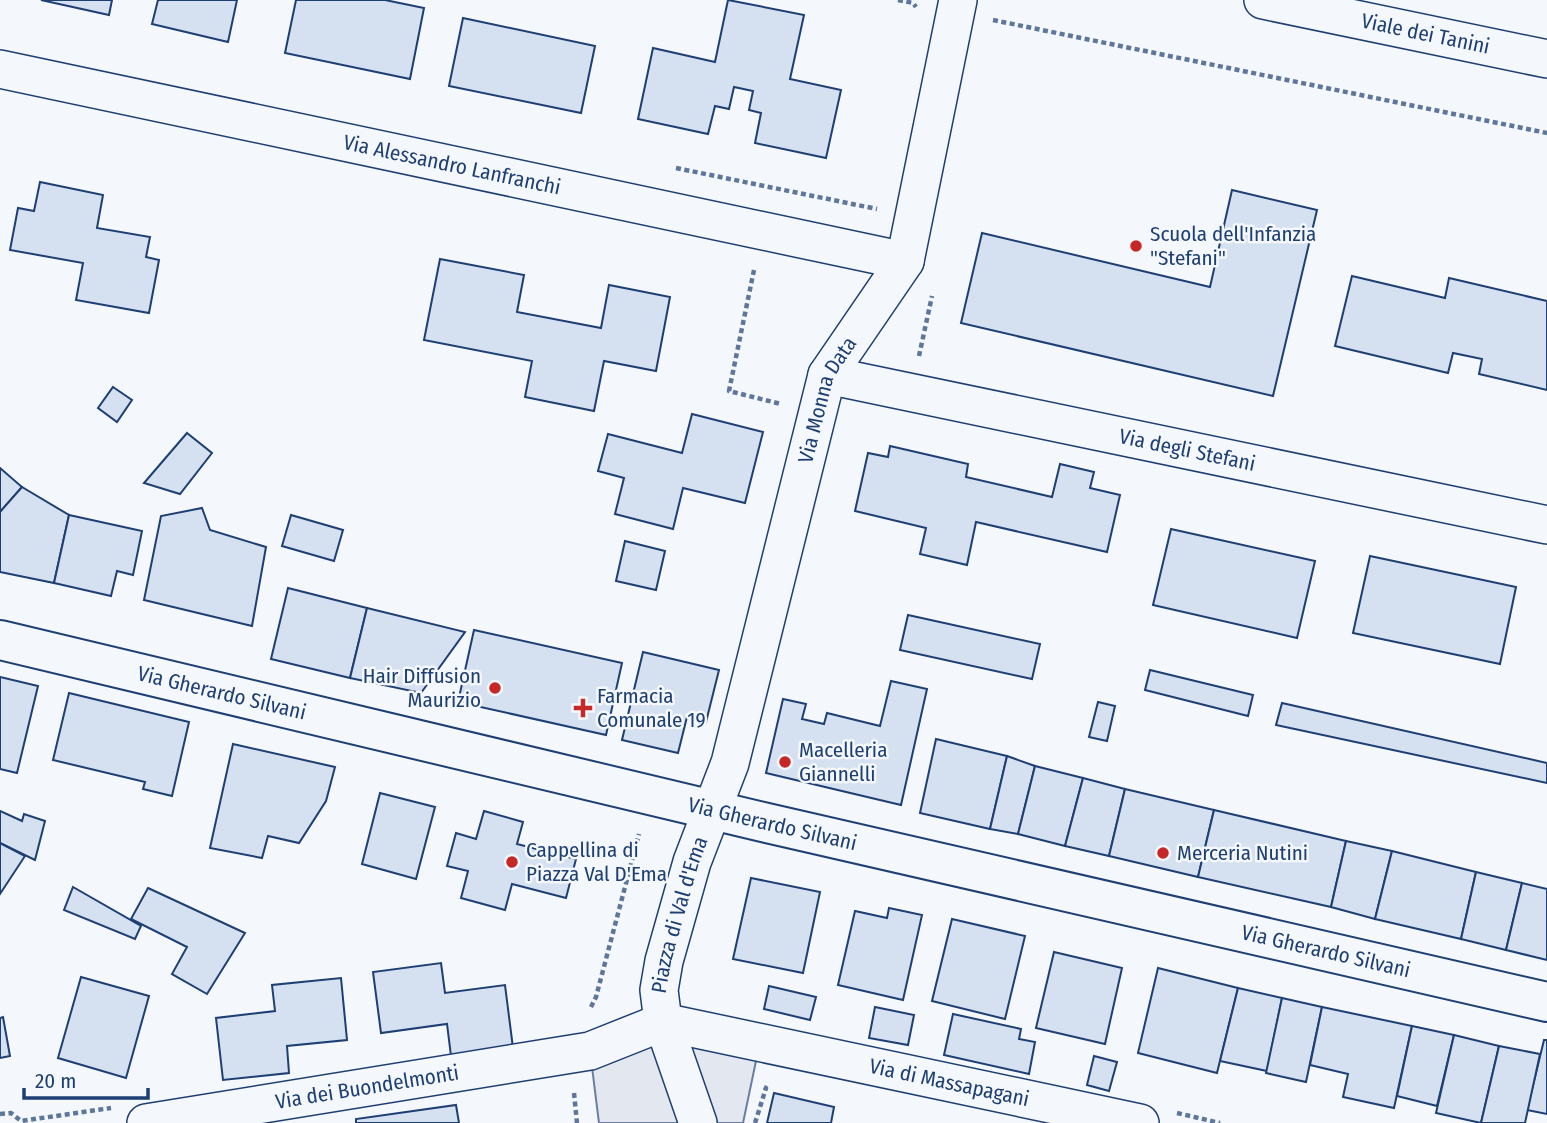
<svg xmlns="http://www.w3.org/2000/svg" width="1547" height="1123" viewBox="0 0 1547 1123" font-family="'Fira Sans Condensed',sans-serif">
<style>
.parking{fill:#e3e8f0;stroke:#687fa3;stroke-width:2}
.building{fill:#d5e0f0;stroke:#1d3f73;stroke-width:2}
.lines{fill:none;stroke-linecap:round;stroke-linejoin:round}
.street-casing{stroke:#1d3f73;stroke-width:40}
.secondary-casing{stroke:#1d3f73;stroke-width:42}
.path{stroke:#5e769c;stroke-width:4.5;stroke-dasharray:5 3.5;stroke-linecap:butt}
.street{stroke:#f4f7fb;stroke-width:37}
.secondary{stroke:#f4f7fb;stroke-width:38}
.poi-dot{fill:#c62828;stroke:#f4f7fb;stroke-width:2.5}
.labels{text-anchor:middle;dominant-baseline:central;stroke-width:5;stroke-linejoin:round;paint-order:stroke}
.street-label{font-size:21px;fill:#1d3f73;stroke:#f4f7fb}
.poi-label{font-size:21px;fill:#1d3f73;stroke:#f4f7fb;text-anchor:start}
</style>
<rect width="100%" height="100%" fill="#f4f7fb"/>
<!-- parking -->
<path class="parking" d="M663,1022l97,20 -17,81h-144l-9,-72z"/>
<!-- building -->
<g class="building">
<path d="M41,0h71l-3,15z"/>
<path d="M158,0h79l-9,42 -76,-18z"/>
<path d="M296,0h89l39,8 -14,71 -125,-26z"/>
<path d="M728,0l76,15 -14,64 51,11 -15,68 -71,-15 6,-30 -12,-3 4,-19 -19,-4 -5,22 -14,-3 -7,28 -70,-15 15,-71 62,14z"/>
<path d="M463,18l132,28 -14,67 -132,-27z"/>
<path d="M40,182l63,13 -6,33 53,9 -4,20 13,3 -10,53 -73,-13 7,-37 -73,-13 8,-42 16,3z"/>
<path d="M1232,190l85,20 -44,186 -312,-73 21,-90 228,54z"/>
<path d="M440,259l84,16 -7,37 84,16 8,-43 61,12 -14,74 -52,-10 -10,50 -69,-14 7,-36 -108,-21z"/>
<path d="M1352,276l93,22 4,-20 98,23v89l-68,-16 3,-15 -29,-6 -5,20 -113,-27z"/>
<path d="M113,387l19,13 -15,22 -19,-14z"/>
<path d="M692,414l71,18 -18,71 -62,-15 -10,41 -58,-15 9,-36 -26,-7 10,-37 74,19z"/>
<path d="M187,433l25,20 -32,41 -36,-11z"/>
<path d="M890,446l78,18 -2,13 86,20 8,-33 34,8 -4,16 30,7 -13,57 -131,-30 -9,43 -47,-11 6,-26 -71,-17 13,-58 20,4z"/>
<path d="M0,468l22,19 -22,25z"/>
<path d="M22,487l47,28 -15,68 -54,-11v-60z"/>
<path d="M202,508l8,22 56,17 -14,79 -108,-26 17,-84z"/>
<path d="M69,515l73,16 -9,44 -16,-4 -6,25 -57,-13z"/>
<path d="M291,515l52,15 -9,31 -52,-15z"/>
<path d="M1171,529l144,32 -18,77 -144,-33z"/>
<path d="M625,541l40,10 -9,39 -40,-9z"/>
<path d="M1370,556l146,31 -16,77 -147,-31z"/>
<path d="M288,588l79,20 -17,70 -79,-19z"/>
<path d="M367,608l98,24 -44,61 -71,-15z"/>
<path d="M908,615l132,29 -8,35 -132,-29z"/>
<path d="M474,630l148,33 -16,72 -148,-33z"/>
<path d="M643,652l76,18 -13,52 -19,-5 -9,36 -56,-13z"/>
<path d="M1150,670l103,25 -5,21 -103,-26z"/>
<path d="M0,677l38,9 -21,87 -17,-4z"/>
<path d="M891,681l36,8 -26,116 -135,-32 17,-74 23,5 -4,15 22,5 3,-11 53,13z"/>
<path d="M69,693l120,29 -17,74 -29,-7 2,-7 -92,-22z"/>
<path d="M1098,702l17,4 -8,35 -18,-4z"/>
<path d="M1282,703l265,60v20l-271,-58z"/>
<path d="M936,739l71,17 -17,73 -70,-16z"/>
<path d="M233,744l102,23 -9,34 -27,42 -31,-7 -6,22 -52,-10z"/>
<path d="M1007,756l28,10 -17,68 -28,-5z"/>
<path d="M1035,766l48,12 -18,68 -47,-12z"/>
<path d="M1083,778l42,11 -16,67 -44,-10z"/>
<path d="M1125,789l89,21 -16,67 -89,-21z"/>
<path d="M380,793l55,14 -19,72 -54,-15z"/>
<path d="M1214,810l132,31 -15,66 -133,-30z"/>
<path d="M0,811l22,10 2,-7 21,7 -10,39 -35,-17z"/>
<path d="M484,811l39,11 -6,22 59,15 -10,39 -54,-14 -7,26 -44,-12 7,-27 -21,-5 9,-33 20,6z"/>
<path d="M1346,841l46,10 -17,68 -44,-12z"/>
<path d="M0,843l25,13 -25,38z"/>
<path d="M1392,851l84,21 -15,67 -86,-20z"/>
<path d="M1476,872l46,11 -16,67 -45,-11z"/>
<path d="M751,878l69,14 -17,81 -70,-14z"/>
<path d="M1522,883l25,6v71l-41,-10z"/>
<path d="M73,887l68,39 -6,13 -71,-29z"/>
<path d="M148,888l97,45 -38,61 -35,-20 15,-27 -56,-28z"/>
<path d="M889,908l33,7 -19,85 -65,-15 17,-74 32,7z"/>
<path d="M952,919l73,17 -20,83 -73,-18z"/>
<path d="M1054,952l68,16 -17,76 -69,-16z"/>
<path d="M441,963l4,30 60,-8 8,63 -62,8 -4,-32 -66,9 -8,-61z"/>
<path d="M1158,968l80,20 -21,85 -79,-20z"/>
<path d="M81,977l68,19 -23,82 -68,-20z"/>
<path d="M341,978l6,62 -60,6 2,27 -66,7 -7,-62 59,-7 -3,-26z"/>
<path d="M769,986l47,11 -6,23 -46,-11z"/>
<path d="M1238,988l44,10 -15,73 -47,-10z"/>
<path d="M1282,998l40,9 -16,75 -40,-9z"/>
<path d="M875,1007l39,8 -6,30 -39,-7z"/>
<path d="M1322,1007l90,19 -18,82 -51,-11 5,-23 -38,-9z"/>
<path d="M953,1014l68,15 -2,10 16,3 -6,32 -85,-19z"/>
<path d="M3,1017l7,39 -10,2v-40z"/>
<path d="M1412,1026l42,9 -17,71 -40,-10z"/>
<path d="M1454,1035l45,11 -18,77 -45,-10z"/>
<path d="M1544,1040h3v74l-20,-4z"/>
<path d="M1499,1046l41,8 -15,69h-44z"/>
<path d="M1094,1056l23,6 -8,29 -22,-6z"/>
<path d="M774,1093l60,14 -3,16h-64z"/>
<path d="M456,1105l3,18h-103v-4z"/>
</g>
<g class="lines">
<!-- street casing -->
<g class="street-casing">
<g id="street">
<path id="s1" d="M1263,0l284,59"/>
<path id="s2" d="M0,69l905,192"/>
<path id="s3" d="M827,375l720,150"/>
<path id="s4" d="M146,1123l444,-72 73,-29 477,101"/>
<path id="s5" d="M698,1123l-35,-101 -4,-32 5,-29 28,-99 38,-99 97,-388 78,-114 53,-261"/>
</g>
</g>
<!-- secondary casing -->
<g class="secondary-casing">
<g id="secondary">
<path id="s6" d="M0,640l767,183 780,179"/>
</g>
</g>
<!-- path -->
<g class="path">
<path d="M898,0l15,3 3,4"/>
<path d="M993,20l554,113"/>
<path d="M676,168l201,41"/>
<path d="M754,270l-25,121 52,13"/>
<path d="M919,356l13,-60"/>
<path d="M591,1007l5,-10 43,-163"/>
<path d="M574,1093l3,30"/>
<path d="M1177,1113l43,10"/>
<path d="M0,1114l11,-1 10,8 90,-13"/>
<path d="M755,1123l11,-35 -4,-2"/>
</g>
<!-- street -->
<use href="#street" class="street"/>
<!-- secondary -->
<use href="#secondary" class="secondary"/>
</g>
<!-- markers -->
<g class="poi-dot">
<circle cx="1136" cy="246" r="7"/>
<circle cx="495" cy="688" r="7"/>
<path d="M579.5 697.5h7v7h7v7h-7v7h-7v-7h-7v-7h7z"/>
<circle cx="785" cy="762" r="7"/>
<circle cx="1163" cy="853" r="7"/>
<circle cx="512" cy="862" r="7"/>
</g>
<g class="labels">
<!-- street labels -->
<g class="street-label">
<text stroke="none"><textPath href="#s1" startOffset="166">Viale dei Tanini</textPath></text>
<text stroke="none"><textPath href="#s2" startOffset="462">Via Alessandro Lanfranchi</textPath></text>
<text stroke="none"><textPath href="#s5" startOffset="754">Via Monna Data</textPath></text>
<text stroke="none"><textPath href="#s3" startOffset="368">Via degli Stefani</textPath></text>
<text stroke="none"><textPath href="#s6" startOffset="228">Via Gherardo Silvani</textPath></text>
<text stroke="none"><textPath href="#s6" startOffset="794">Via Gherardo Silvani</textPath></text>
<text stroke="none"><textPath href="#s5" startOffset="217">Piazza di Val d'Ema</textPath></text>
<text stroke="none"><textPath href="#s6" startOffset="1362">Via Gherardo Silvani</textPath></text>
<text stroke="none"><textPath href="#s4" startOffset="821">Via di Massapagani</textPath></text>
<text stroke="none"><textPath href="#s4" startOffset="224">Via dei Buondelmonti</textPath></text>
</g>
<!-- poi labels -->
<g class="poi-label">
<text x="1150" y="234">Scuola dell'Infanzia<tspan x="1150" dy="24">"Stefani"</tspan></text>
<text x="481" y="676" text-anchor="end">Hair Diffusion<tspan x="481" dy="24">Maurizio</tspan></text>
<text x="597" y="696">Farmacia<tspan x="597" dy="24">Comunale 19</tspan></text>
<text x="799" y="750">Macelleria<tspan x="799" dy="24">Giannelli</tspan></text>
<text x="526" y="850">Cappellina di<tspan x="526" dy="24">Piazza Val D'Ema</tspan></text>
<text x="1177" y="853">Merceria Nutini</text>
</g>
</g>
<!-- scale -->
<path d="M24 1088v10h124v-10" fill="none" stroke="#1d3f73" stroke-width="3.5"/>
<text x="35" y="1088" font-size="21" fill="#1d3f73" stroke="#f4f7fb" stroke-width="5" paint-order="stroke">20 m</text>
</svg>
